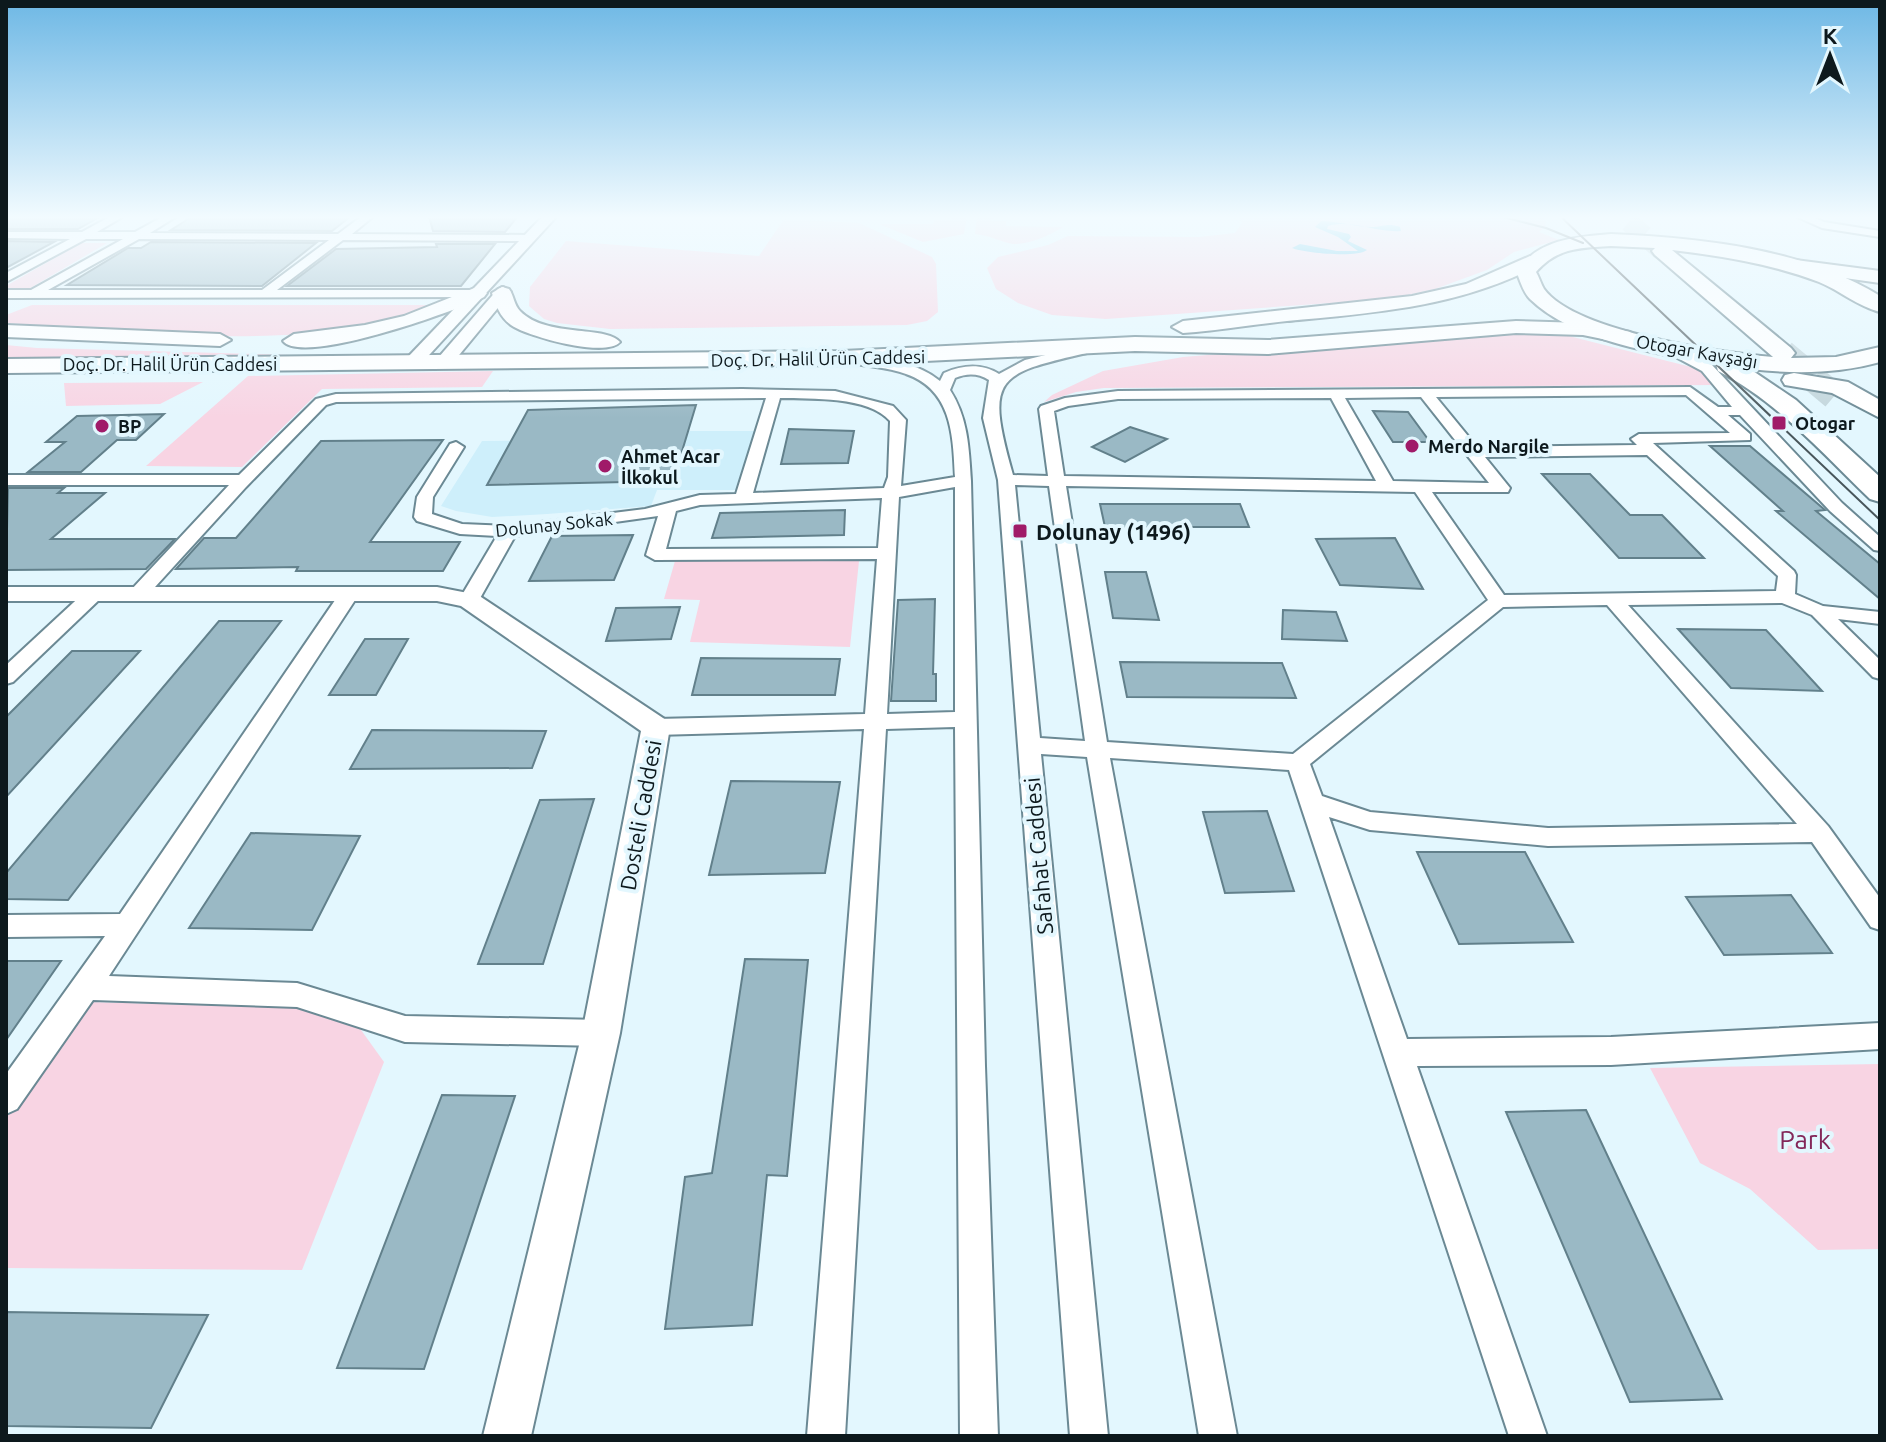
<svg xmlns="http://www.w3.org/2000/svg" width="1886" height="1442" viewBox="0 0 1886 1442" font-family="Ubuntu,sans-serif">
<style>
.built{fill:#ceeffb}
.green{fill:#f8d4e3}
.water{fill:#57bee1}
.building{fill:#9ab9c5;stroke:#62808b;stroke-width:2}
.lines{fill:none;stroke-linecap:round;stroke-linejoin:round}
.trunk-tunnel-far1{stroke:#c3d6dc;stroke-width:20;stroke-dasharray:20 10;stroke-linecap:butt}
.trunk-tunnel{stroke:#c3d6dc;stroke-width:27;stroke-dasharray:27 13;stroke-linecap:butt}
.minor-casing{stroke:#6b8994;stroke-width:4}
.tertiary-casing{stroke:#6b8994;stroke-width:4}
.primary-casing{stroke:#6b8994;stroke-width:4}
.trunk-casing{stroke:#6b8994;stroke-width:4}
.minor{fill:#fff;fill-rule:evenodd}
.tertiary{fill:#fff;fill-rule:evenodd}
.primary{fill:#fff;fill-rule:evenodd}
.trunk{fill:#fff;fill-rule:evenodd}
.tram{stroke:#48565b;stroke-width:2}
.poi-dot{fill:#a01b69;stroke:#e3f7fe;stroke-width:3}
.labels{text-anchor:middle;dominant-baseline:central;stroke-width:8;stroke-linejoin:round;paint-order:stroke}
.far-street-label{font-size:18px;fill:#0d191d;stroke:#e3f7fe}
.far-poi-label{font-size:18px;font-weight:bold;fill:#0d191d;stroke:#e3f7fe;text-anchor:start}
.poi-label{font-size:22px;font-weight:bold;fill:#0d191d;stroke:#e3f7fe;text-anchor:start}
.street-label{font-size:22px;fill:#0d191d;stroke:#e3f7fe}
.near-park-label{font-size:26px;fill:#832659;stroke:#e3f7fe}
</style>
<rect width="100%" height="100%" fill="#e3f7fe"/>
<!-- built -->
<path class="built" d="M606,431h149l-19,59h-79l-6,16 -104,8 -55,3 -36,-6 -15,-5 41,-65 119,-1z"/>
<!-- green -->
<g class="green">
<path d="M952,216h15l-3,18 -41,8 -44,-18h54l1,-4h17z"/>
<path d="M977,216h16l-1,5h14v5l57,1c-12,8 -35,18 -50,17 -12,-2 -24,-9 -38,-10z"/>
<path d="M1239,216h308l-2,11 -6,5 20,8 -45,12 -27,18 -52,19 -47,10 -282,20 -54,-4 -34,-12 -22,-14 -9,-21 11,-11 50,-12 20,-9 131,1 36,-4 7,-10z"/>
<path d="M784,219l75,4 73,34 4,7 2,48 -11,9 -20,4 -297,4 -53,-6 -13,-4 -15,-13 1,-19 36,-46 193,15z"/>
<path d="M81,243h26l-80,47h-21v-4z"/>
<path d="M32,305h414c-141,50 -294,27 -440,18v-8z"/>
<path d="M1517,330l40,3 146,37 15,15 -614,3 -28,4 -32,10 8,-7 51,-24 80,-14z"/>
<path d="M6,345l31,3 287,8 -318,7z"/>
<path d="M493,371l-11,16 -160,2 -80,78 -96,-1 102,-90z"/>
<path d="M203,382l-43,22 -94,2 -2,-23z"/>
<path d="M675,561h184l-9,86 -160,-5 10,-42 -36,-1z"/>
<path d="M88,1002l258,7 38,53 -82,208 -296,-2v-159z"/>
<path d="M1880,1064v185l-62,1 -68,-61 -50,-26 -50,-95z"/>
</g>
<!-- water -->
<path class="water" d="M1321,221c17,0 40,7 53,6 10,-1 15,-4 26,0l1,4c-25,2 -49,-12 -73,-5l-1,3 22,5 2,3 -3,4 19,9c-10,8 -63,3 -75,-2l8,-4 37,7h21l-20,-14 -23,-10z"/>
<!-- building -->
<g class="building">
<path d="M6,216h95l-23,13h-72z"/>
<path d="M193,216h158l-19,15 -161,-1z"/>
<path d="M429,216h89l-13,16 -72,-1z"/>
<path d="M6,241l48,1 -48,26z"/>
<path d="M151,242l165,1 -54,43 -195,-1 61,-37h13z"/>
<path d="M436,244h59l-34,42h-174l49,-37 101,-2z"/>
<path d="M696,405l-23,76 -186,4 41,-75z"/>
<path d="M1373,411l35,1 22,30h-37z"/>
<path d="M164,414l-28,26h-19l-36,32h-53l37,-30h-19l31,-26z"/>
<path d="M1130,427l37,12 -42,23 -33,-15z"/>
<path d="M789,429l65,2 -6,32 -67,1z"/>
<path d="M443,440l-73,102h90l-17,29h-147l2,-4 -122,2 28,-31h32l85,-97z"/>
<path d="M1710,446h40l75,64 -9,1 64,53v35l-104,-88h7z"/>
<path d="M1542,474h48l40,41h32l42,43h-85z"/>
<path d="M8,488h56l-6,5h47l-54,46h124l-29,30 -140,1z"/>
<path d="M1100,504h140l9,23h-144z"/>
<path d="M845,510l-1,25 -132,3 8,-25z"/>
<path d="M633,535l-19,45 -85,1 23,-45z"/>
<path d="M1395,538l28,51 -83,-4 -24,-46z"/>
<path d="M1105,572h41l13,48 -46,-2z"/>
<path d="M935,599l-2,75h3v27h-45l7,-101z"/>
<path d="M680,607l-9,32 -65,2 10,-33z"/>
<path d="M1283,610l53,2 11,29 -65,-2z"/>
<path d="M219,621h62l-213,279 -62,-1v-26z"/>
<path d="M1678,629l88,1 56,61 -91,-3z"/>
<path d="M365,639h43l-32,56h-47z"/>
<path d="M72,651h68l-134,146v-80z"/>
<path d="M701,658l139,1 -5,36h-143z"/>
<path d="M1120,662l162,1 14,35 -169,-1z"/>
<path d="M372,730l174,1 -14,37 -182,1z"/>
<path d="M731,781l109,1 -15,91 -116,2z"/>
<path d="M594,799l-51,165h-65l62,-164z"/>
<path d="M1267,811l27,80 -69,2 -22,-81z"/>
<path d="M251,833l109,3 -48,94 -123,-2z"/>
<path d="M1417,852h108l48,90 -114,2z"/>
<path d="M1791,895l41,58 -108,2 -38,-58z"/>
<path d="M745,959l63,1 -21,216 -20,-1 -15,150 -87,4 20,-152 27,-4z"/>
<path d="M6,961h55l-55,79z"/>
<path d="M442,1095l73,1 -91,273 -87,-1z"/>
<path d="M1586,1110l136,289 -92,3 -124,-290z"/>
<path d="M6,1312l202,3 -57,113 -145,-2z"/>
</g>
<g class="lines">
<!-- trunk-tunnel-far1 -->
<path class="trunk-tunnel-far1" d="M1629,222l33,29"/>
<!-- trunk-tunnel -->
<path class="trunk-tunnel" d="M1783,353l58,49"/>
<!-- minor casing -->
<g class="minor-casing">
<g id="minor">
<path d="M111,216h13l-27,16h38l29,-16h13l-27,17 188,1 24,-18h12l-22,18 179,1 5,3 -5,3 -188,-1 -66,50h204l2,3 -6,4 -471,1v-8h25l92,-51h-37l-80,43v-9l64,-34 -64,-1v-6h76zM139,239l190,1 -67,50h-214z"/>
<path d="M1795,216h15l14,6 56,9v6l-58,-9z"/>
<path d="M1086,345l7,4 -2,3c-96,22 -106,24 -78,123l35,1 -9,-67 2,-3 24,-8 53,-7 572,-4 28,20h14l-30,-36 -32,-17v-6l5,-1 37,18 130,138 38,34v14l-6,-1 -44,-39 -90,-96h-12l22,19v6l-97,3 141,128 2,4 -1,19 28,12 57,6v12l-42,-5 42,41v19l-7,-2 -61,-62 -30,-12 -154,2 200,221 52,72v32l-9,-3 -59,-85 -264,4 -178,-16 -41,-13 78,222 204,-2 269,-14v26l-269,16 -194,1 130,370h-38l-220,-666 -179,-12 127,678h-38l-112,-679 -46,-3 67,682h-38l-72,-956 -15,-62 6,-38c-11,-7 -22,-7 -34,-2l-5,12c18,28 19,58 21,91l14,585 13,370h-38l-5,-709 -69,2 -41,707h-38l57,-707 -208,6 -8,-3 -3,-5 3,-5 8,-3 209,-5 12,-155 -222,1 -9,-5 12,-39 -143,20 -36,64 -10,6 -10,-6 38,-64 -37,-2 -43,-13 -3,-4 3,-20 33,-53 6,-2 8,5 -31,50 -1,17 30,10 47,2 136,-17 55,-14 36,-1 30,-96 -430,4 -10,3 -80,82 -101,111 -7,2 -10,-6 3,-4 98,-105h-223v-10h233l77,-76 20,-5 406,-5 93,2 58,15 13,14 -5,66 54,-9c-2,-42 -3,-87 -49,-103 -18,-7 -37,-7 -55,-11v-6c26,-4 69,7 89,24l4,-8c19,-8 37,-10 55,1l26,-14zM1686,395l44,38 -91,1 -8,5 6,6 -160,2 -41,-50zM1421,397l68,86 -96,-2 -48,-83zM780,398c31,1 89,-2 110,23l-2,56 -4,11 -131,5zM1331,398l45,83 -312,-5 -10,-65 14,-5 50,-7zM1647,455l131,121 -2,15 -272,4 -72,-103h76l2,-4 -25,-31zM1015,485l34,1 36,255 -45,-3zM1066,486l349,6 73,108 -195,154 -186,-12zM955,487v225l-68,2 12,-217zM882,498l-4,50 -212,1 10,-38 24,-6zM1607,605l190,219 -249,4 -178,-16 -48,-16 -12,-32 193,-157z"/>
<path d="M94,588l10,6 -3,4 -88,84 -7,2v-19l81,-75z"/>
<path d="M349,588l10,6 -250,382 188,7 108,33 196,4 10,4 5,9 -5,9 -10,4 -196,-4 -108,-35 -204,-7 -76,109 -11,5v-40l99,-138 -99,1v-22l114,-1 222,-324z"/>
</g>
</g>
<!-- tertiary casing -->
<g class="tertiary-casing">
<g id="tertiary">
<path d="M543,216h14l-138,150h-12l-3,-4 3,-4z"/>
<path d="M503,287l8,5 -61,74h-12l-3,-4 3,-4 60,-69z"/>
<path d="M6,587h431l41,8 188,125 4,7 -50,306 -89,403h-48l99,-403 59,-302 -180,-125 -24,-5h-431z"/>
</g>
</g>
<!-- primary casing -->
<g class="primary-casing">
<g id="primary">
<path d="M1530,256l9,6 -2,4c-79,41 -163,47 -250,55 -30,3 -60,8 -91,11l-13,1 -11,-6 11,-6 229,-25 54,-12z"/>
<path d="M1788,259l92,12v12l-99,-14 -2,-4z"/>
<path d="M477,287l10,6 -3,4c-28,14 -181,69 -201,44l11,-7 71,-9 39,-9z"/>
<path d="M502,287l7,2c5,7 5,16 11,22 26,27 86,14 100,31 -14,16 -92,-5 -109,-17 -11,-8 -15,-19 -19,-32z"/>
<path d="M1516,321l67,2 47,9 3,5 -11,6 -39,-8 -67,-2 -248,21 -133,-3 -292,14 -837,8v-14l837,-8 292,-14 133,3z"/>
<path d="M6,325l214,9 11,6 -11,6 -214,-9z"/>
</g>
</g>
<!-- trunk casing -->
<g class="trunk-casing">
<g id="trunk">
<path d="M1611,234c89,4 191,14 269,62v16c-21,-5 -41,-22 -61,-30 -47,-18 -97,-26 -147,-32l119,98 4,5 -4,5 45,-1 44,-10v15c-43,12 -86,12 -130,7l46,31 84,77v25l-10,-3c-48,-46 -92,-97 -152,-128l-2,-7c-58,-10 -143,-23 -186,-65 -7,-7 -10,-19 -14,-28 24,-32 58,-34 95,-37zM1611,246l44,2 -3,3 3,4 118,102c-51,-4 -198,-25 -229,-68 -3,-5 -5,-12 -8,-17 22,-25 44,-24 75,-26z"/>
<path d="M1794,373l54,9 32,18v18l-48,-25 -47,-8 -3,-5 3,-5z"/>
</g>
</g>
<!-- minor -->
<use href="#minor" class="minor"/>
<!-- tertiary -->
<use href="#tertiary" class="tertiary"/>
<!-- primary -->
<use href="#primary" class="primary"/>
<!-- trunk -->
<use href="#trunk" class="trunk"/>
<!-- tram -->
<g class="tram">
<path d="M1499,216l47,12 37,15"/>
<path d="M1560,216l320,304"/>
</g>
</g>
<!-- sky -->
<linearGradient id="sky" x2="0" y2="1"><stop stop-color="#6eb8e5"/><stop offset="0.52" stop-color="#f2fbff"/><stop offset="1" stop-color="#f2fbff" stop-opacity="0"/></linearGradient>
<rect width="1886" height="418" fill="url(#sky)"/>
<!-- markers -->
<g class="poi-dot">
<rect x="1771" y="415" width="16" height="16" rx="4"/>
<circle cx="102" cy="426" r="8"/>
<circle cx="1412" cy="446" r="8"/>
<circle cx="605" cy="466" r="8"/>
<rect x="1012" y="523" width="16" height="16" rx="4"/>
</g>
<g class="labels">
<!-- far-street labels -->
<g class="far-street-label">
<text transform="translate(1697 351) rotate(10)">Otogar Kavşağı</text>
<text transform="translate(818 358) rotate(-1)">Doç. Dr. Halil Ürün Caddesi</text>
<text x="170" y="364">Doç. Dr. Halil Ürün Caddesi</text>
<text transform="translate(554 524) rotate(-6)">Dolunay Sokak</text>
</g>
<!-- far-poi labels -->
<g class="far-poi-label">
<text x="1795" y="423">Otogar</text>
<text x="118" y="426">BP</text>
<text x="1428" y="446">Merdo Nargile</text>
<text x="621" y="456">Ahmet Acar<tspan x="621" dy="21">İlkokul</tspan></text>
</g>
<!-- poi labels -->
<g class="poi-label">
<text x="1036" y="531">Dolunay (1496)</text>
</g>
<!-- street labels -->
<g class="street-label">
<text transform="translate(640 815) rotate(-80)">Dosteli Caddesi</text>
<text transform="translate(1038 856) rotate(-95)">Safahat Caddesi</text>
</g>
<!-- near-park labels -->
<g class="near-park-label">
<text x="1805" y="1139">Park</text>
</g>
</g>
<!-- border -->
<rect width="1886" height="1442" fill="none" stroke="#0d191d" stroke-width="16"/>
<!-- north arrow -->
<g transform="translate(1830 56)" stroke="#e3f7fe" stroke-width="6" paint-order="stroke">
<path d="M0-6L14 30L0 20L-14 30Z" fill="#0d191d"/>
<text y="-12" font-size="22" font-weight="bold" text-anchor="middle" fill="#0d191d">K</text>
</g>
</svg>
